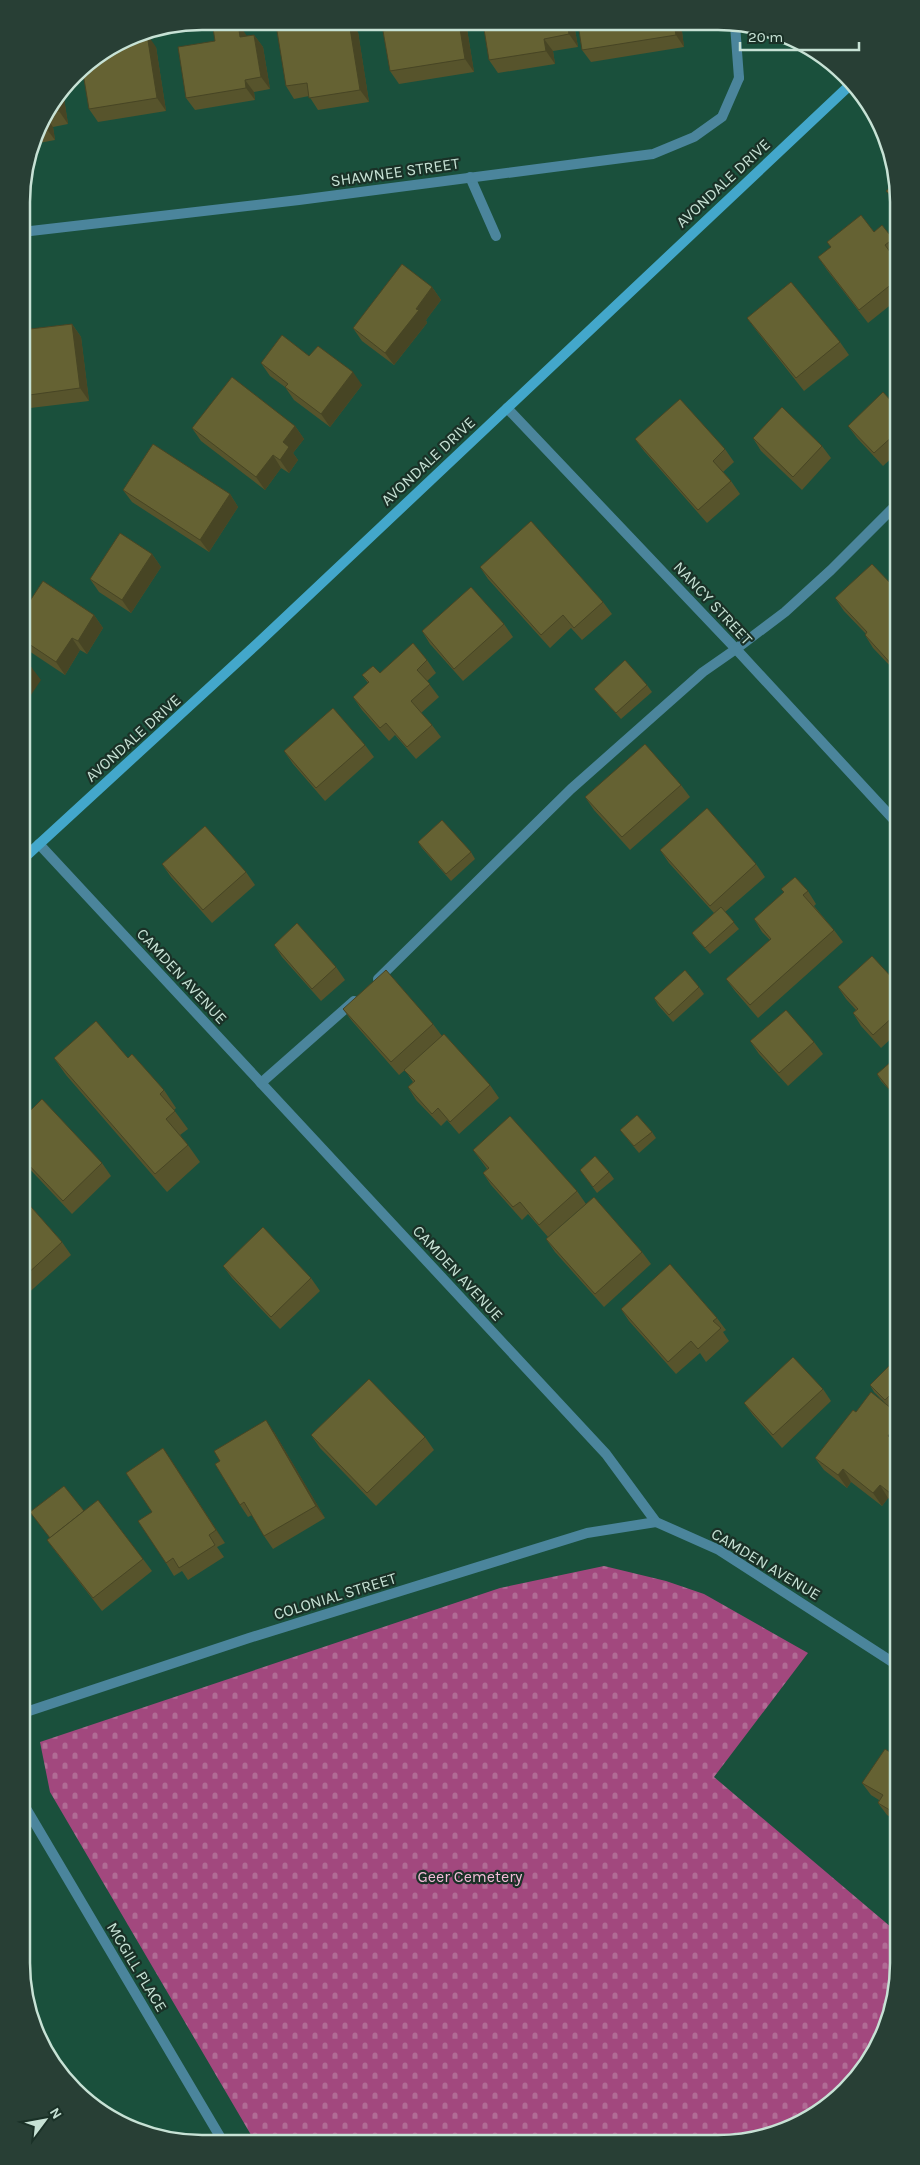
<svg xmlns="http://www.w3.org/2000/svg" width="920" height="2165" viewBox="0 0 920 2165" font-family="Karla,sans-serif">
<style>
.cemetery{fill:url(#cemetery-stones)}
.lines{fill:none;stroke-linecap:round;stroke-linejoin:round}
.service{stroke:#4b859c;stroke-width:10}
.minor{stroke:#4b859c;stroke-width:10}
.tertiary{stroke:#4b859c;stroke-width:10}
.secondary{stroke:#43a7cb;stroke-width:10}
.wall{fill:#57542c}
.shaded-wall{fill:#474524}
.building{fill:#656233;stroke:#474524}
.labels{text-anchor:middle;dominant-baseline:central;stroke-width:4.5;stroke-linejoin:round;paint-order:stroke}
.street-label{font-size:16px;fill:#c7e2d5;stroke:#1a3127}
.park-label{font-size:16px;fill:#f2bbd8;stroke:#1a3127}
.rim{fill:none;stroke:#c7e2d5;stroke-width:2.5}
</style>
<defs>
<pattern id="cemetery-stones" width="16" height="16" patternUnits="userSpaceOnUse" patternTransform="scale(1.25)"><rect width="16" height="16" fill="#a2487e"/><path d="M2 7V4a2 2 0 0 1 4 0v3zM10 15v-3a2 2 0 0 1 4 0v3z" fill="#b16b95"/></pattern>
</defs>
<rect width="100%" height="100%" fill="#1a503c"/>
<!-- cemetery -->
<path class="cemetery" d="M604,1566l62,15 38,13 104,59 -94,124 184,156v42l-13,57 -31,50 -36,31 -53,25 -511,2 -204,-348 -10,-50 460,-154z"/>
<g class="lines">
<!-- service -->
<g class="service">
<path d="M735,25l4,53"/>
<path d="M470,177l26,59"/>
<path d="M378,979l193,-190 132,-117 33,-23 49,-37 46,-42 63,-63"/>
<path d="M261,1083l93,-82"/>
</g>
<!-- minor -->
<g class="minor">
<path d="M22,232l277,-32 354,-46 41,-17 28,-20 17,-39"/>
<path d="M507,408l229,241 159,172"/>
<path d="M39,844l567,610 50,68 63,28 178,115"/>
<path d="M27,1810l195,330"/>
</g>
<!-- tertiary -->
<path class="tertiary" d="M26,1712l223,-74 338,-105 69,-11"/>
<!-- secondary -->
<path class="secondary" d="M24,858l234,-215 593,-559"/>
</g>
<!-- wall -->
<g class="wall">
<path d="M466,23l8,49 -75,12 -9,-13z"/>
<path d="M574,24l4,23 -25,4 2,13 -57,9 -9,-13z"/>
<path d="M578,24h103l3,23 -93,15 -9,-12z"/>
<path d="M358,32l11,70 -51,8 -9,-14 -15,3 -8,-13z"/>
<path d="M254,35l9,12 7,42 -16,3 1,8 -60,10 -9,-12 61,-62z"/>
<path d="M156,47l10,64 -68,11 -9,-13 24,-55z"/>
<path d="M63,92l5,32 -15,3 2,13 -21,4 6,-22z"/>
<path d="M874,232l19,7v64l-25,20 -41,-53 -9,-13z"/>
<path d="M432,287l9,13 -15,20 1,3 -33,42 -32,-24 -9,-13z"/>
<path d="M747,318l93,24 9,13 -45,36 -48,-61z"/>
<path d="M72,324l9,13 8,64 -67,8v-79z"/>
<path d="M309,356l53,29 -32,42 -36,-27 -9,-13 -15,-11 -9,-13z"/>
<path d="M893,403l1,53 -11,10 -26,-28 -9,-12z"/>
<path d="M295,426l9,13 -11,14 5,7 -9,13 -8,-5 -16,22 -64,-49 -9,-13z"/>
<path d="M753,438l69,8 9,12 -29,32 -41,-39z"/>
<path d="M635,439l90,10 9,13 -11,10 8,9 9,13 -33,29 -63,-72z"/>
<path d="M123,490l107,4 8,13 -29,45 -77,-50z"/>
<path d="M152,554l9,13 -30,46 -32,-21 -9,-13z"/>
<path d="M480,567l123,35 9,12 -30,26 -11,-12 -21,20 -62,-69z"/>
<path d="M894,587v83l-21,-22 -8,-13 1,-1 -22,-23 -9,-13z"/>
<path d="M23,609l71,6 9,13 -16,26 -7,-4 -15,25 -42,-28z"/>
<path d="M504,624l9,13 -50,44 -33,-37 -8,-13z"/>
<path d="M427,660l9,13 -9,8 12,16 -18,16 11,12 9,12 -25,22 -21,-24 -6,6 -27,-31 -9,-13 15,-14 -6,-8 18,-2z"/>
<path d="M647,685l5,7 -31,27 -22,-24 -5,-6z"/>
<path d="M365,745l9,12 -49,44 -32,-37 -9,-13z"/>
<path d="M681,785l9,12 -60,53 -36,-40 -9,-13z"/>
<path d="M418,842l53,10 4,7 -24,22 -29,-33z"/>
<path d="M660,850l96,14 9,13 -40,35 14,17 -29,25 -14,-15 -4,-6 22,-20 -45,-50z"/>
<path d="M162,864l84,8 9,13 -43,38 -41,-46z"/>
<path d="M781,889l27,2 8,13 -2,2 20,24 9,12 -85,76 -23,-27 -9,-12 44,-39 -8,-8 -8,-13 30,-26z"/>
<path d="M274,945l62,22 9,13 -24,21 -39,-44z"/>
<path d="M895,981v54l-14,13 -20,-22 -8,-13 3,-3 -10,-11 -8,-12z"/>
<path d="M699,987l5,7 -31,28 -15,-17 -4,-7z"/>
<path d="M343,1009l90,15 9,12 48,49 9,13 -40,36 -12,-14 -6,6 -25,-26 -8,-13 5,-5 -8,-12 -6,5 -47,-54z"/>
<path d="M750,1041l64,1 9,12 -35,32 -29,-32z"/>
<path d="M54,1058h74l36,32 12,18 -2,2 14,19 -8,6 8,10 12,17 -33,30 -101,-117z"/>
<path d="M896,1063v31l-2,1 -13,-14 -4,-7z"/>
<path d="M25,1116l77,47 9,13 -39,38 -47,-50z"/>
<path d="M620,1130l32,2 4,6 -17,15z"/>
<path d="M473,1150l104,41 9,13 -38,33 -20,-23 -6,6 -31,-35 -8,-12 4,-4 -5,-7z"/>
<path d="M580,1170l29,2 5,7 -17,14z"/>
<path d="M25,1200l37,42 9,13 -46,41z"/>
<path d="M546,1239l96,13 9,12 -47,43 -49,-55z"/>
<path d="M223,1266l88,12 9,13 -40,38 -48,-51z"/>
<path d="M621,1309l96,9 9,12 -3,2 6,9 -23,21 -6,-9 -24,21 -47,-53z"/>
<path d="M896,1359l1,40 -8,8 -15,-15 -4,-7z"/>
<path d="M823,1389l8,12 -49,47 -29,-33 -9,-12z"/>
<path d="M856,1412l41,1v91l-9,-6 -6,8 -31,-24 -4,6 -23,-18 -9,-12z"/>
<path d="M274,1432l51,86 -52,31 -9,-13 -12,-21 -4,2 -8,-12z"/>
<path d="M311,1435l114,2 9,13 -58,56 -56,-58z"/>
<path d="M163,1448l62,95 -8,4 7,10 -36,23 -6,-9 -8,5 -8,-13 -14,-51z"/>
<path d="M84,1511l59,48 9,12 -50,40 -46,-59 -9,-12z"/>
<path d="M898,1757v65l-11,-7 -9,-12 1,-3 -8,-5 -9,-12z"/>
</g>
<!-- shaded-wall -->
<g class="shaded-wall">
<path d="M349,22h2l7,10 11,70 -9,-12z"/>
<path d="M238,23l9,13 -7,1z"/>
<path d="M459,23h7l8,49 -9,-13z"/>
<path d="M567,24h7l4,23 -9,-13z"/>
<path d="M674,24h7l3,23 -8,-12z"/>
<path d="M147,34l9,13 10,64 -9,-13z"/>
<path d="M254,35l9,12 7,42 -9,-12z"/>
<path d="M544,39l9,12 2,13 -9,-13z"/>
<path d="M245,80l9,12 1,8 -9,-12z"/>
<path d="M63,92l5,32 -9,-13 -2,-12z"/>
<path d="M44,116h1l8,11 2,13 -9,-12z"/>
<path d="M432,287l9,13 -15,20 1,3 -33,42 -9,-12z"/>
<path d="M72,324l9,13 8,64 -9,-13z"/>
<path d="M353,372l9,13 -32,42 -9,-13z"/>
<path d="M295,426l9,13 -11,14 5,7 -9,13 -9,-13 3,-18z"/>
<path d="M273,455l8,13 -16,22 -9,-13z"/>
<path d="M230,494l8,13 -29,45 -9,-12z"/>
<path d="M152,554l9,13 -30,46 -9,-13z"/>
<path d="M94,615l9,13 -16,26 -9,-13z"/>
<path d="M72,638l8,12 -15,25 -9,-13z"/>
<path d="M32,668l9,12 -18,27v-26z"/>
<path d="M266,1420l8,12 51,86 -9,-12z"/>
<path d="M897,1424v24l-9,-12z"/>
<path d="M163,1448l9,13 53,82 -9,-13z"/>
<path d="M843,1469l8,13 -4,6 -9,-13z"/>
<path d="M880,1485l8,13 -6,8 -9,-13z"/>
</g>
<!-- building -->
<g class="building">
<path d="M335,22h14l11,68 -51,8 -2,-15 -21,3 -9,-55z"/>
<path d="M238,23l2,14 14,-2 7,42 -16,3 1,8 -60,10 -8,-51 37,-6 -2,-13z"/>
<path d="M427,23h32l6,36 -75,12 -7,-40 44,-7z"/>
<path d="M483,23l84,1 2,10 -25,5 2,12 -57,9z"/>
<path d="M578,24h96l2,11 -94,15z"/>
<path d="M147,34l10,64 -68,11 -7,-42 16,-11 15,-2 -1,-6 18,-11z"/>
<path d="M57,99l2,12 -13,3z"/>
<path d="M44,116l2,12 -8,1 2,-7z"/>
<path d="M893,185v13l-7,-7z"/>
<path d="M861,215l13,17 8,-7 11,14 -8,6 8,11v27l-34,27 -41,-53 13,-10 -4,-5z"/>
<path d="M402,264l30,23 -16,22 3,1 -34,43 -32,-25z"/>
<path d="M791,282l49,60 -44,36 -49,-60z"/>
<path d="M72,324l8,64 -58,8v-66z"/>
<path d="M282,335l27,21 9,-10 35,26 -32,42 -36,-27 3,-3 -27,-21z"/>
<path d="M232,377l63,49 -12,16 6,5 -9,13 -7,-5 -17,22 -64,-49z"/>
<path d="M883,392l10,11 1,32 -20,18 -26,-27z"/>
<path d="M680,399l45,50 -12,12 18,20 -33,29 -63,-71z"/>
<path d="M782,407l40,39 -29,31 -40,-39z"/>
<path d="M153,444l77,50 -30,46 -77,-50z"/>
<path d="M531,521l72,81 -29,26 -11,-13 -22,20 -61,-68z"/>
<path d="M120,533l32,21 -30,46 -32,-21z"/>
<path d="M872,564l22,23v80l-29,-32 2,-3 -32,-34z"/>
<path d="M43,581l51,34 -16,26 -6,-3 -16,24 -33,-22v-31l1,1z"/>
<path d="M471,587l33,37 -50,45 -32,-38z"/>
<path d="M413,643l14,17 -10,10 13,14 -19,17 21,24 -25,22 -21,-24 -6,5 -27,-31 16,-15 -7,-7 11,-9 7,7z"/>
<path d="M625,660l22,25 -31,28 -22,-24z"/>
<path d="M23,662l9,6 -9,13z"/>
<path d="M333,708l32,37 -49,43 -32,-37z"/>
<path d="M645,744l36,41 -59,52 -37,-40z"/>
<path d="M707,808l49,56 -46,42 -50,-56z"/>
<path d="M442,820l29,32 -25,22 -28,-32z"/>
<path d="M205,826l41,46 -43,38 -41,-46z"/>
<path d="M795,877l13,14 -5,4 31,35 -84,75 -24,-26 45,-40 -17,-20 30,-27 -3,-3z"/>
<path d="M721,907l13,15 -29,26 -13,-15z"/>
<path d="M297,923l39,44 -24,22 -38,-44z"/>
<path d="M872,956l23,25v34l-22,20 -20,-22 5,-4 -20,-22z"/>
<path d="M386,970l47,54 -42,38 -48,-53z"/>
<path d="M685,970l14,17 -30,28 -15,-17z"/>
<path d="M786,1010l28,32 -35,31 -29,-32z"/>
<path d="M96,1021l32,37 4,-4 32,36 -4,4 15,17 -9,8 22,26 -33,29 -101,-116z"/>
<path d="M444,1034l46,51 -40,37 -12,-14 -6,6 -24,-27 7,-6 -11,-11z"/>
<path d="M893,1060l3,3v20l-7,6 -12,-15z"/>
<path d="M42,1099l60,64 -39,38 -38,-40v-45z"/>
<path d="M637,1115l15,17 -18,14 -14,-16z"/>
<path d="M510,1116l67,75 -38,34 -19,-23 -7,5 -30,-34 6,-5 -16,-18z"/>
<path d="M595,1156l14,16 -16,15 -13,-17z"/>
<path d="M594,1197l48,55 -47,42 -49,-55z"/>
<path d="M25,1200l37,42 -37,34z"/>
<path d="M263,1227l48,51 -40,39 -48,-51z"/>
<path d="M670,1264l47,54 -4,3 8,7 -23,21 -7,-8 -23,21 -47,-53z"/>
<path d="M793,1357l30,32 -50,46 -29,-32z"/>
<path d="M896,1359l1,29 -12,12 -15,-15z"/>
<path d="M369,1379l56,58 -58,56 -56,-58z"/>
<path d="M871,1392l26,21v11l-9,12 9,7v51l-2,3 -15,-12 -7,8 -30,-24 -5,6 -23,-17 38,-48 3,2z"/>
<path d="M266,1420l50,86 -52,30 -20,-34 -4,3 -25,-41 5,-3 -6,-10z"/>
<path d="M163,1448l53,82 -7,5 6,10 -36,23 -6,-10 -7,5 -28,-42 14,-9 -26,-39z"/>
<path d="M64,1486l20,25 -34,27 -20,-26z"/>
<path d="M98,1500l45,59 -50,39 -46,-58z"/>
<path d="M885,1749l13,8v58l-20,-12 5,-8 -21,-12z"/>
</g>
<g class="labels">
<!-- street labels -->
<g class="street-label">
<text transform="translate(395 172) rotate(-8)">SHAWNEE STREET</text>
<text transform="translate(723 183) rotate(-43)">AVONDALE DRIVE</text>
<text transform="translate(428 461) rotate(-43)">AVONDALE DRIVE</text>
<text transform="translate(713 603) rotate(47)">NANCY STREET</text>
<text transform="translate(133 738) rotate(-42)">AVONDALE DRIVE</text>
<text transform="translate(182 976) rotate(47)">CAMDEN AVENUE</text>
<text transform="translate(458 1273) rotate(47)">CAMDEN AVENUE</text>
<text transform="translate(766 1564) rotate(31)">CAMDEN AVENUE</text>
<text transform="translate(335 1596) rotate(-17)">COLONIAL STREET</text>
<text transform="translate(137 1967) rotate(59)">MCGILL PLACE</text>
</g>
<!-- park labels -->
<g class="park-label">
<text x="470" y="1876">Geer Cemetery</text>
</g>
</g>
<!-- crop -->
<path d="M0 0H920V2165H0ZM202 30H718A172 172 0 0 1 890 202V1963A172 172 0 0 1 718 2135H202A172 172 0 0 1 30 1963V202A172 172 0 0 1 202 30Z" fill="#283f35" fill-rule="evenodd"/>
<path class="rim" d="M202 30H718A172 172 0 0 1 890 202V1963A172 172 0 0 1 718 2135H202A172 172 0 0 1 30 1963V202A172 172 0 0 1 202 30Z"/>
<!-- north arrow -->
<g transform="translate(45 2120) rotate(58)" stroke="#1a3127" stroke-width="4" paint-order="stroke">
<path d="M0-4L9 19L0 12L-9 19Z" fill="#c7e2d5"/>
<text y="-8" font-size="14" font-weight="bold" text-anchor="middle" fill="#c7e2d5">N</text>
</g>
<!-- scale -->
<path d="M740 42v8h119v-8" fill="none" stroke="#c7e2d5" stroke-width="2.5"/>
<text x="748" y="42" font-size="15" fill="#c7e2d5" stroke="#1a3127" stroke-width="4" paint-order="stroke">20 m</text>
</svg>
